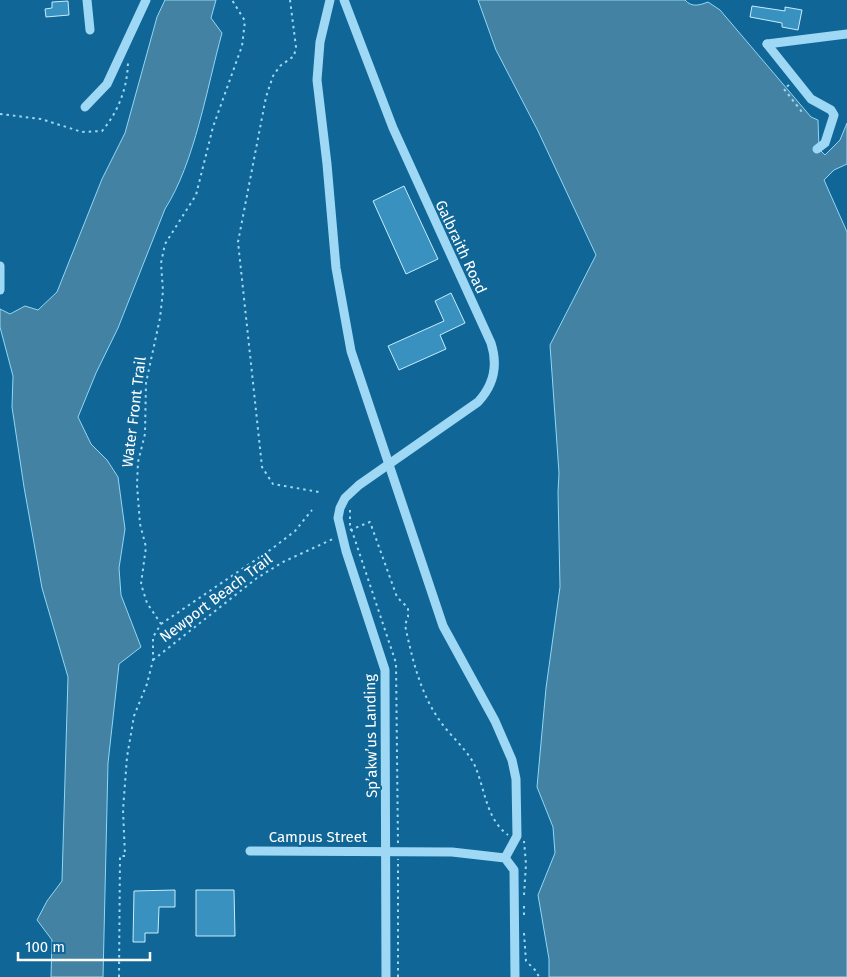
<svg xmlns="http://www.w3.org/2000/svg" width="847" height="977" viewBox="0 0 847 977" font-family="'Fira Sans',sans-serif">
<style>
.water{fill:#4382a3;stroke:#90d7f8}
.building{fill:#3891bf;stroke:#c7ecfe}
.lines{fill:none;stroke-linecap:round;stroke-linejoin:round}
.path{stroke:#9fd8f4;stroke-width:2;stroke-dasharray:2.5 4;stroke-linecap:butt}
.minor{stroke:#9fd8f4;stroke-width:9}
.labels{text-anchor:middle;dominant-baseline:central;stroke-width:4;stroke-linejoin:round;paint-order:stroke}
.street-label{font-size:15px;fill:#fff;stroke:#106797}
</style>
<rect width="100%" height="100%" fill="#106797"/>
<!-- water -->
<g class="water">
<path d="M165,0h51l-5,18 11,15c-15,54 -27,129 -57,176l-47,119 -22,45 -18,44 13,27 16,16 11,17 7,52 -6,39 2,27 20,52 -22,17 -11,99 -5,214h-52l1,-37 -15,-20 10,-19 15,-20 6,-204 -26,-89 -18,-101 -12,-80 1,-31 -13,-49v-18l10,5 15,-8 13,4 19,-18 45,-113 23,-46 32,-116z"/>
<path d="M478,0h207c7,8 15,5 23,2l12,8 91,107 7,3 1,29 6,6 15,-15 7,-17v41l-13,6 -10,10 23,52v745h-298v-18l-11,-64 17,-42 -2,-26 -16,-40 9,-99 14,-101 -2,-95 1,-19 -9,-128 46,-90 -58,-124 -42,-81z"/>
</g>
<!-- building -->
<g class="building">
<path d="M68,1l1,14 -23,2 -1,-8 7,-1v-6z"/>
<path d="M752,6l33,5v-4l17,3 -4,20 -16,-3v-4l-32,-6z"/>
<path d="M404,186l34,73 -32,15 -33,-73z"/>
<path d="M451,293l14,30 -25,12 6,14 -47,21 -11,-24 56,-25 -9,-20z"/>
<path d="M175,890v17h-16l-1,26h-13v9h-12l1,-51z"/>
<path d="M196,890h38l1,46h-39z"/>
</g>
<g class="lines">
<!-- path -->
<g class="path">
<path d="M290,0l6,47 -2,9 -14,10 -7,10 -7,21 -28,145 24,225 11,17 46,8"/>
<path d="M789,85l-5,4 18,23"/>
<path d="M0,114l41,5 41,13 20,-1c17,-20 26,-45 26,-71"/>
<path d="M350,510v15l46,138 2,182"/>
<path d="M350,530l20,-8 27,75 11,11v9l-3,8c7,33 15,68 35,96 11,16 27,28 35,45 10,23 11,53 33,69"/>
<path d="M161,624l112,-76 22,-17 17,-21"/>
<path d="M153,660l104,-82 26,-16 52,-24"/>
<path d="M524,895l2,-31 -2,-23"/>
<path d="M524,915v-10"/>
<path d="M524,933l2,28 10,10 3,6"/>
<path d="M119,977l1,-121h5l-2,-46 4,-53 7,-41 13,-32 6,-24v-23l8,-13 -14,-21 -6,-19 5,-37 -6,-23 -3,-39 1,-23 7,-28 1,-51 14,-65 3,-27 -2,-28 4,-19 31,-49 17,-68 29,-81 3,-25 -13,-21"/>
<path d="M398,977v-118"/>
</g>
<!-- minor -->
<g class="minor">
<path d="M87,0l3,30"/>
<path d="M330,0l-10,42 -3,38 10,84 9,104 15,83 92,275 52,95 17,39 4,19 1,57 -12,22"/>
<path d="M344,0l49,128 98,215c7,22 3,42 -13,59l-119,83 -14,13 -5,10 -2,10 8,33 39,119 1,307"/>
<path d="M767,44l44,55 20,11 3,5 -9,28 -8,6"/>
<path d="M767,44l80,-10"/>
<path d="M85,107l22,-23 39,-84"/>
<path d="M0,266v24"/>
<path d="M250,851l202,1 53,6 9,12 1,107"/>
</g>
</g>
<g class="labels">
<!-- street labels -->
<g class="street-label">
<text transform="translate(461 247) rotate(65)">Galbraith Road</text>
<text transform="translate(134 412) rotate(-83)">Water Front Trail</text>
<text transform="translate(216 598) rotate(-37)">Newport Beach Trail</text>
<text transform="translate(371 736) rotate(-91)">Sp’akw’us Landing</text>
<text x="318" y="837">Campus Street</text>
</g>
</g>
<!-- scale -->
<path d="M18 952v8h132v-8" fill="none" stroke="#ffffff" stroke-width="2.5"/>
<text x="25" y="952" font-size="15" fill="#ffffff" stroke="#106797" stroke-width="4" paint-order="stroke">100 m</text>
</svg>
